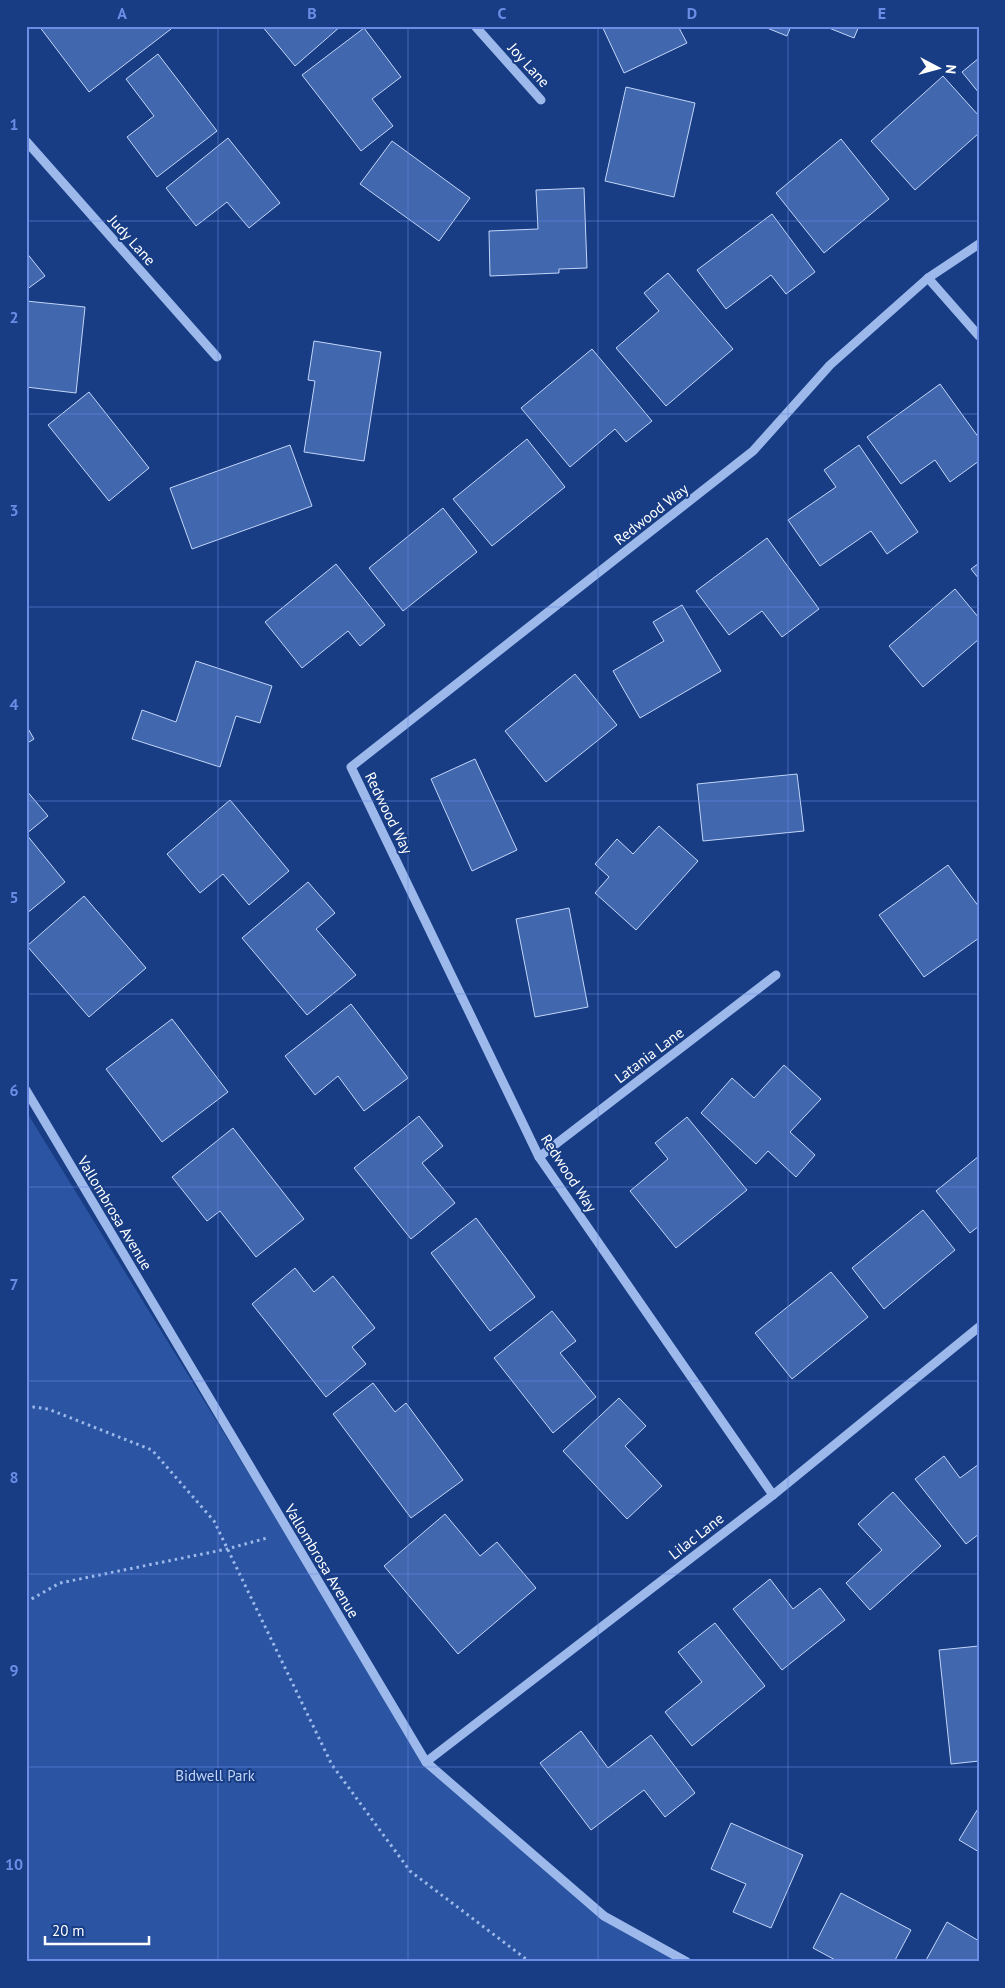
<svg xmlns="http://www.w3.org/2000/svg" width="1005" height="1988" viewBox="0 0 1005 1988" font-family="'PT Sans',sans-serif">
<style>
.green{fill:#2b55a3}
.building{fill:#4167ae;stroke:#c2d6f9}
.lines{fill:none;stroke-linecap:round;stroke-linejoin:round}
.path{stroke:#9db9ec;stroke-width:3;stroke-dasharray:2.5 4;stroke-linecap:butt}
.minor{stroke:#9db9ec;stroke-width:9}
.grid{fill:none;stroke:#6c8ce6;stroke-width:1;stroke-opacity:0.55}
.labels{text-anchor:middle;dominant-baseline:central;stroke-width:4;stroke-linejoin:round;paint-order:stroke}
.street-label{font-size:15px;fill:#fff;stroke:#183d84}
.park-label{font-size:15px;fill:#c2d6f9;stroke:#183d84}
.neatline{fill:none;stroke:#6c8ce6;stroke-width:2}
.grid-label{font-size:16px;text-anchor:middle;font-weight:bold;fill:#6c8ce6}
</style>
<rect width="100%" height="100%" fill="#183d84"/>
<!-- green -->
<path class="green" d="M26,1111l400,651 178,154 83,46h-661z"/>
<!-- building -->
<g class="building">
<path d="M39,26h130l2,3 -82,63z"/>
<path d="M262,26h79l-46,40z"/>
<path d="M602,26h76l9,17 -63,30z"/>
<path d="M762,26h29l-4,10z"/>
<path d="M824,26h35l-5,12z"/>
<path d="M364,28l37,49 -29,22 21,27 -32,25 -59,-76z"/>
<path d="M158,54l59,77 -60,46 -30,-40 27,-21 -28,-37z"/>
<path d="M979,58v35l-17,-21z"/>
<path d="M943,76l36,40v17l-64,57 -44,-49z"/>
<path d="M626,87l69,16 -21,94 -69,-16z"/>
<path d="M228,138l52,65 -31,25 -22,-26 -31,24 -30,-38z"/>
<path d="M841,139l48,60 -65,54 -48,-60z"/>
<path d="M392,141l78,57 -31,43 -79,-57z"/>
<path d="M584,188l3,80 -28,1v4l-69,3 -1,-45 49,-2 -2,-39z"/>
<path d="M772,214l43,58 -29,22 -15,-19 -45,34 -29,-39z"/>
<path d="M26,252l19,24 -19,14z"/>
<path d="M668,273l65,76 -67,57 -50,-58 43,-37 -15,-18z"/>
<path d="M26,301l59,6 -9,86 -50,-6z"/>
<path d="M314,341l67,11 -17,109 -60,-9 11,-71 -7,-1z"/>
<path d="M592,349l60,72 -26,21 -11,-13 -45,38 -49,-59z"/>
<path d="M940,384l39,54v23l-29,21 -15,-22 -34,24 -34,-47z"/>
<path d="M89,392l60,76 -40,33 -61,-76z"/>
<path d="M527,439l38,48 -73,59 -39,-47z"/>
<path d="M290,445l22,61 -120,43 -22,-61z"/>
<path d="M859,445l59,87 -31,22 -16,-23 -51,35 -32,-46 48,-33 -12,-17z"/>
<path d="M443,508l34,44 -74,59 -34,-43z"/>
<path d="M767,538l52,71 -37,28 -20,-26 -33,24 -33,-44z"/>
<path d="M979,563v16l-8,-10z"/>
<path d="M336,564l49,61 -25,21 -12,-15 -46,37 -37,-46z"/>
<path d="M955,589l24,29v21l-56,48 -34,-41z"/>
<path d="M682,605l39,66 -81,47 -27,-47 51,-30 -11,-19z"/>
<path d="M196,661l76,25 -12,37 -24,-7 -16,51 -88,-28 10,-29 34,12z"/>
<path d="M575,674l42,51 -71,57 -41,-51z"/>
<path d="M26,725l8,14 -8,5z"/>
<path d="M475,759l42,91 -45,21 -41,-92z"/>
<path d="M797,774l7,57 -101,10 -6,-57z"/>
<path d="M26,790l22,26 -22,18z"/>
<path d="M230,800l59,71 -40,34 -26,-31 -23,19 -33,-39z"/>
<path d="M659,826l39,35 -62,69 -41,-37 14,-16 -14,-13 22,-25 16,15z"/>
<path d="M26,834l39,48 -39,32z"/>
<path d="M948,865l31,42v31l-55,39 -45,-62z"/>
<path d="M308,882l27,31 -19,16 40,46 -49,40 -65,-77z"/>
<path d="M84,896l62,72 -57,49 -62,-71z"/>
<path d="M569,908l19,99 -53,10 -19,-98z"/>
<path d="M351,1004l57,74 -44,33 -26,-35 -23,19 -30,-39z"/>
<path d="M172,1019l56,73 -66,50 -56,-73z"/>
<path d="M784,1065l37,34 -31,33 25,23 -19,22 -28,-26 -12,13 -55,-51 31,-35 22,20z"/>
<path d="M419,1116l24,30 -21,17 33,40 -44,36 -57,-71z"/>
<path d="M687,1117l60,73 -71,58 -46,-57 38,-32 -13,-16z"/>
<path d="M233,1128l71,91 -48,38 -36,-46 -13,10 -35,-44z"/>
<path d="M979,1156v70l-9,7 -34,-42z"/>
<path d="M923,1210l32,40 -71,59 -32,-41z"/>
<path d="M476,1218l59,79 -45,34 -59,-78z"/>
<path d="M295,1268l19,24 19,-16 42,52 -23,19 14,17 -40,33 -74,-93z"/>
<path d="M831,1272l37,45 -76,62 -37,-46z"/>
<path d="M552,1311l24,30 -16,12 36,44 -43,36 -59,-75z"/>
<path d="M373,1383l22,29 11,-9 57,77 -52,38 -78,-104z"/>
<path d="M619,1398l27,28 -21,20 37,40 -35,33 -64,-68z"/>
<path d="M944,1456l16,22 19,-14v70l-13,10 -51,-65z"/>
<path d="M893,1492l48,54 -71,64 -24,-27 36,-33 -24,-26z"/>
<path d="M445,1514l35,42 17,-14 39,46 -78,66 -74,-88z"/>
<path d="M770,1579l23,30 27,-21 25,32 -63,50 -49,-61z"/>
<path d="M715,1623l50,63 -73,60 -27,-34 37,-30 -24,-30z"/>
<path d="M979,1646v115l-28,3 -12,-114z"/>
<path d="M581,1731l27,37 43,-33 44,58 -30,24 -21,-27 -53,40 -51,-67z"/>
<path d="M979,1807v45l-20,-12z"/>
<path d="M731,1823l72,32 -32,73 -38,-16 13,-28 -35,-15z"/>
<path d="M841,1893l70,37 -17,32h-55l-26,-14z"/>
<path d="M947,1922l32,19v21h-54z"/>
</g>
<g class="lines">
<!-- path -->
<g class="path">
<path d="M26,1406l22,3 104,41 62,71 118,244 78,106 120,91"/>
<path d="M26,1602l34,-19 167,-34 40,-11"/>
</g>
<!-- minor -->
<g class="minor">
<path d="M475,26l66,74"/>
<path d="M26,141l191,216"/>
<path d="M928,278l51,58"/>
<path d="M26,1090l400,672 178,154 83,46"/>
<path d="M539,1157l237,-182"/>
<path d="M773,1495l-234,-338 -188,-390 402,-316 77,-86 98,-87 51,-34"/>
<path d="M426,1762l347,-267 206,-168"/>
</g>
</g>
<!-- grid -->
<path class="grid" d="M218,26v1936M408,26v1936M598,26v1936M788,26v1936M26,221h953M26,414h953M26,607h953M26,801h953M26,994h953M26,1187h953M26,1381h953M26,1574h953M26,1767h953"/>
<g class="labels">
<!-- street labels -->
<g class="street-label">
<text transform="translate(529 65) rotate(48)">Joy Lane</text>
<text transform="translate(132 240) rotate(48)">Judy Lane</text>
<text transform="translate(651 514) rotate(-38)">Redwood Way</text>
<text transform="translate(389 813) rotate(64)">Redwood Way</text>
<text transform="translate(649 1055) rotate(-37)">Latania Lane</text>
<text transform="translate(569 1173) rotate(57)">Redwood Way</text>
<text transform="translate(115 1213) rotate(59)">Vallombrosa Avenue</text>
<text transform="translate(696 1536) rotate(-38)">Lilac Lane</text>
<text transform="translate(322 1561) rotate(59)">Vallombrosa Avenue</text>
</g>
<!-- park labels -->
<g class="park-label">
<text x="215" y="1775">Bidwell Park</text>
</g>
</g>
<!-- border -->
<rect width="1005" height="1988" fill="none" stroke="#183d84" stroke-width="55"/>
<!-- north arrow -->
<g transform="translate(938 68) rotate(96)" stroke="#183d84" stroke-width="4" paint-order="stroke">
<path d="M0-4L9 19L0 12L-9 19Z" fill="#ffffff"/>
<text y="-8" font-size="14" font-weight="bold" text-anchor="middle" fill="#ffffff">N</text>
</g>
<!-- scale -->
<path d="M45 1936v8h104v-8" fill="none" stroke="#ffffff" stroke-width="2.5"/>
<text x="52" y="1936" font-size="15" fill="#ffffff" stroke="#183d84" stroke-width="4" paint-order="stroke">20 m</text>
<rect x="28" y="28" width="950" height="1932" class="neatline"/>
<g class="grid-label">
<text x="122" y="19">A</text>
<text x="312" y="19">B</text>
<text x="502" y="19">C</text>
<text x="692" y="19">D</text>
<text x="882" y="19">E</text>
<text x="14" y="130">1</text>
<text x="14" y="323">2</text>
<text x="14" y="516">3</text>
<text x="14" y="710">4</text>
<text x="14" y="903">5</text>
<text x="14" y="1096">6</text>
<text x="14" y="1290">7</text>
<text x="14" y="1483">8</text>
<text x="14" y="1676">9</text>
<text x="14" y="1870">10</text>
</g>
</svg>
